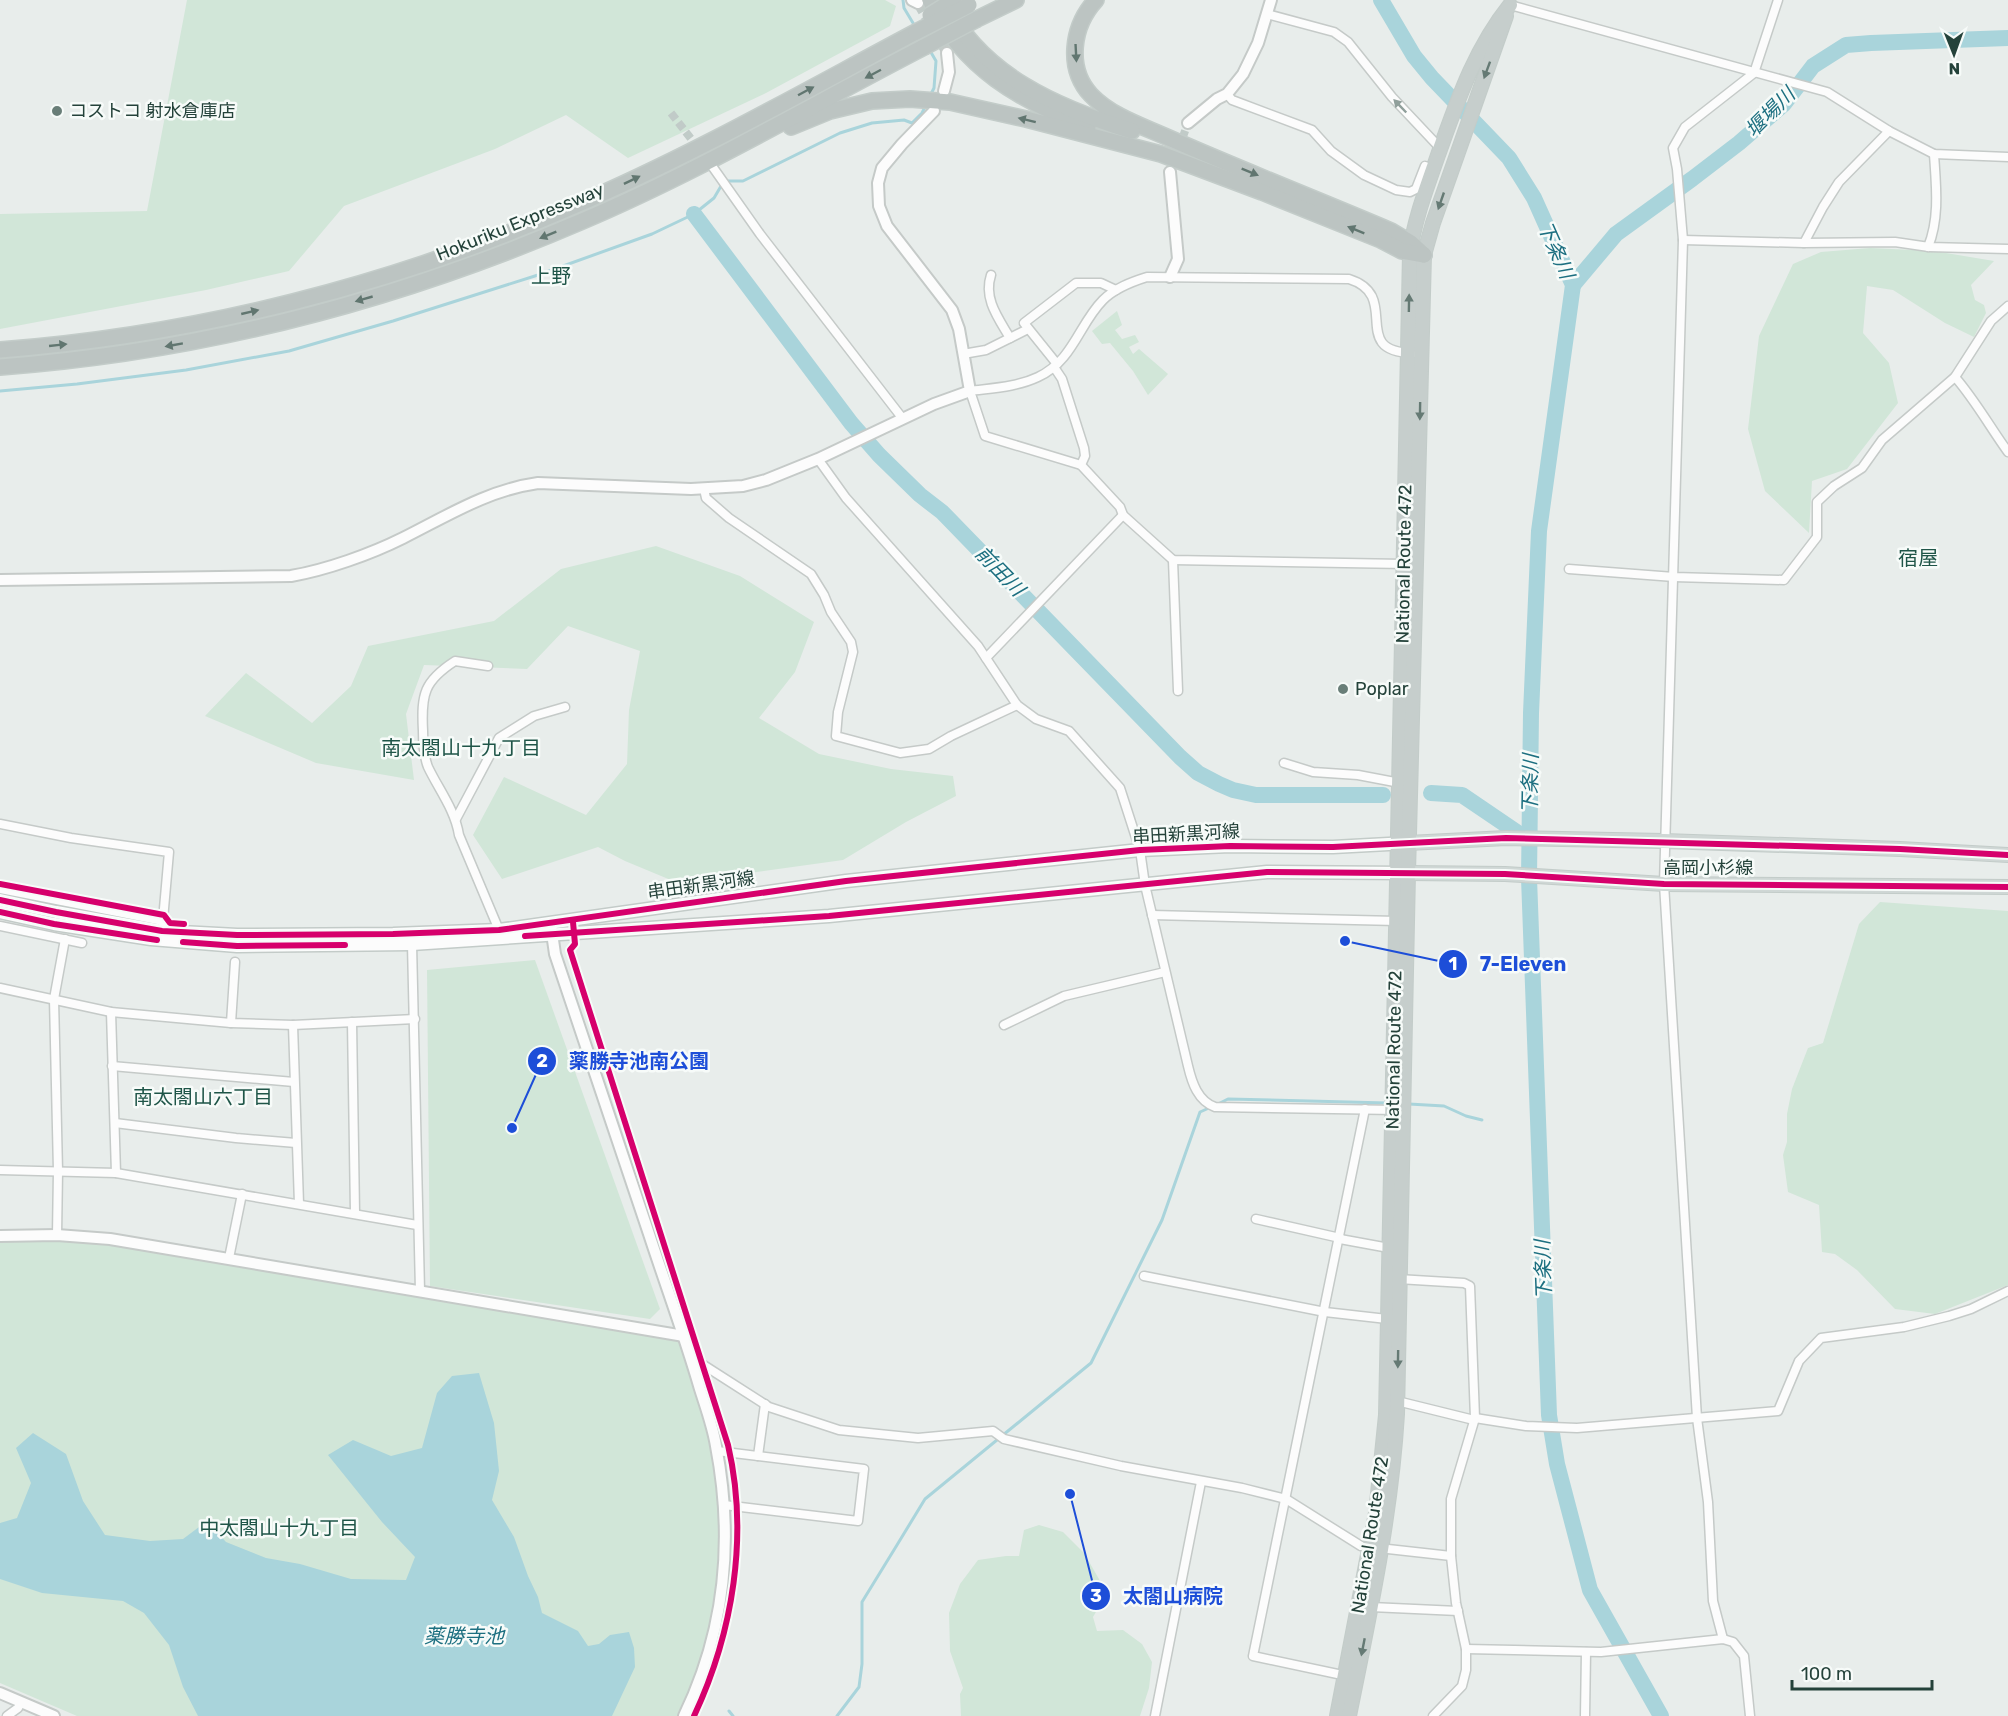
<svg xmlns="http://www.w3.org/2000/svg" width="2008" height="1716" viewBox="0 0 2008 1716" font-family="Rubik,'Noto Sans JP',sans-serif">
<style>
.green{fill:#d1e6d8}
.water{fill:#a9d4db}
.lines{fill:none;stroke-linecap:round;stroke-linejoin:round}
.stream{stroke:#a9d4db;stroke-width:3}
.river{stroke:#a9d4db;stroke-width:16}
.minor-tunnel{stroke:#c1cbc8;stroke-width:8;stroke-dasharray:8 4;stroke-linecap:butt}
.tertiary-tunnel{stroke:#c1cbc8;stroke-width:10;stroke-dasharray:10 5;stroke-linecap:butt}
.minor-casing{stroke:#c5cac8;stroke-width:11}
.tertiary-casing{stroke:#c5cac8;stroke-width:14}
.secondary-casing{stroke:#c3cbc8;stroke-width:15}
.primary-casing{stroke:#c3ccc9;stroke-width:16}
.trunk-casing{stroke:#c3ccc9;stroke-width:16}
.motorway-casing{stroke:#c3ccc9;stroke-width:18}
.minor{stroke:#fcfcfc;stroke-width:8}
.tertiary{stroke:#fcfcfc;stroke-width:10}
.secondary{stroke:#fcfcfc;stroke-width:12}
.primary{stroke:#cfd7d5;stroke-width:14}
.trunk{stroke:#c6cecc;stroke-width:14}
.motorway{stroke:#bcc4c2;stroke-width:15}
.motorway-bridge-casing{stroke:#c3ccc9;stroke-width:18;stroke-linecap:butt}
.motorway-bridge{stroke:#bcc4c2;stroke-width:15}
.cycleway-casing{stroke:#f7fbf9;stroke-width:10}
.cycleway{stroke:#d6006c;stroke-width:6}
.oneway{fill:#617670}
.oneway2{fill:#657a74}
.oneway3{fill:#909f9b}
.poi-dot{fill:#697e78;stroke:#f7fbf9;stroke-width:2}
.labels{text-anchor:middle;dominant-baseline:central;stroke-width:5;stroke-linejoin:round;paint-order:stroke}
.poi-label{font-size:18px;fill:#24423a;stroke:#f7fbf9;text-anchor:start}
.street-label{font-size:18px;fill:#24423a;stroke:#f7fbf9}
.water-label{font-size:20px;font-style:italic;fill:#1c6f80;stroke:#f7fbf9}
.neighbourhood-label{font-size:20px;fill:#1f5548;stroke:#f7fbf9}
.leader{fill:none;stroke:#1d4ed8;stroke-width:2}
.callout-dot{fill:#1d4ed8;stroke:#f7fbf9;stroke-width:2}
.mark-label{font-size:18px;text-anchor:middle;font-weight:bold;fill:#fff}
.callout-label{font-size:20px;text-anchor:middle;font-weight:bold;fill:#1d4ed8;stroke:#f7fbf9;stroke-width:5;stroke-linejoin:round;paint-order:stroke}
</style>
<rect width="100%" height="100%" fill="#e8edeb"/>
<!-- green -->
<g class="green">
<path d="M187,0h698l11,6 -6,20 -124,67 -138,65 -62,-43 -71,34 -151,57 -55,65 -83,19 -206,39v-115l147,-3z"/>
<path d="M1870,248l64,3 60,10 -23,24 4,15 9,5 2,8 -12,24 -29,-14 -52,-33 -26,-4 -4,47 26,30 9,40 -51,66 -35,12 -3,52 -44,-42 -17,-62 11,-93 34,-72 28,-12z"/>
<path d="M1117,311l5,14 -7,5 7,9 13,-4 4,7 -10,5 4,7 6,-5 29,25 -20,21 -15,-24 -23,-28 -8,1 -10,-13z"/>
<path d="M656,546l84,30 74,46 -19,50 -36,46 60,36 72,15 62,7 3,20 -50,26 -63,38 -165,23 -53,-22 -27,-14 -96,32 -29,-44 31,-58 82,38 41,-51 2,-54 11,-59 -72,-25 -41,43 -103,-4 -18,49 8,66 -98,-17 -111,-47 41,-43 66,50 39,-37 17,-40 126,-25 67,-52z"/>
<path d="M1880,902l128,9v374l-73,29 -40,-5 -38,-39 -22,-16 -13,-2 -3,-47 -31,-13 -5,-37 4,-13v-28l5,-25 16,-41 15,-5 36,-119z"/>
<path d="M535,960l125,349 -10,10 -220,-33 -3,-316z"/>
<path d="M62,1234l621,102 7,19 31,129 1,89 -20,92 -22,51h-603l-77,-33v-448z"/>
<path d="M1039,1525l24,7 21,21 19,33v14l-10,17 4,14 26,-1 19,14 10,18 -3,26 -9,28h-179l-1,-22 3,-6 -13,-37 -1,-38 11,-29 18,-24 28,-4h13l5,-26z"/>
</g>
<!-- water -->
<path class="water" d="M479,1373l15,50 5,48 -7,29 22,37 14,39 10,21 4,16 36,18 10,15 11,-2 11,-9 19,-3 5,16 1,19 -23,49h-414l-15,-29 -14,-42 -25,-32 -21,-12 -81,-8 -42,-14v-56l17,-5 14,-35 -15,-35 17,-15 33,21 17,47 22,34 45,6 33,-2 24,-18 19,21 40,16 34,6 51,15 55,1 9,-23 -33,-35 -54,-67 25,-15 38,16 31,-8 15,-55 15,-17z"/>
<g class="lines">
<!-- stream -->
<g class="stream">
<path d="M903,0l1,8 12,20"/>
<path d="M929,49l7,12 -2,27 -4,8"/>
<path d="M0,391l77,-7 109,-14 103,-19 104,-30 145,-46 114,-41 42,-20 20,-16 10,-17h19l97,-48 32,-10 32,-3 8,3 10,-10 4,-8"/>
<path d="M1218,1104l10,-5 159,4"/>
<path d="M1409,1104l35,2 22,10 16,4"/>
<path d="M729,1711l4,5"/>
<path d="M837,1716l22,-29 3,-23v-62l35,-57 28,-46 166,-136 71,-143 38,-108 9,-4"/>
</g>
<!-- river -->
<g class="river">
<path d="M1381,0l33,56 18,22 77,80 25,40 39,87 -34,246 -8,182 -2,165 20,537 8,49 33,126 71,126"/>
<path d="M694,214l157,209 28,32 41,40 22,17 238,245 18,16 21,11 14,6 23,5h127"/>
<path d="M1573,285l43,-51 76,-55 47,-36 45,-39 29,-38 33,-21 25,-2 137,-5"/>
<path d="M1431,793l31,2 68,46"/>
</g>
<!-- minor-tunnel -->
<g class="minor-tunnel">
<path d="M671,113l39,50"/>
<path d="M1170,172l18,-49"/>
</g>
<!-- tertiary-tunnel -->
<path class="tertiary-tunnel" d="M918,3l29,50"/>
<!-- minor casing -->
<g class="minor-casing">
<g id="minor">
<path d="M1510,5l317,87 62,39 45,23 74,3"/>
<path d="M1267,14l67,18 14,10 44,55 49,52"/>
<path d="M1227,94l5,6 80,30 19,21 33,24 32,15 14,2 6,-3 9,-23 9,4"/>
<path d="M712,166l48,68 143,185"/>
<path d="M1683,240l121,3 19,-36 16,-25 50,-51"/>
<path d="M1804,243l91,-1 34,5 79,2"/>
<path d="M1928,247c12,-29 8,-62 6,-93"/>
<path d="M991,275c-8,24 8,44 19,63"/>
<path d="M963,354l23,-4 42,-21"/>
<path d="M1057,364l-33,-41 52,-40h25l15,7"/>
<path d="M1054,367l8,12 22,69 1,8 -4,9 39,42 3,8 50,45 232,4"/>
<path d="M1955,377c20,23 35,50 53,75"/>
<path d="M818,459l28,39 132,148 39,59 19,14 33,12 51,57 20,62 5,35 43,181c4,17 10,35 27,41l181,3"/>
<path d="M1081,465l-96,-29 -15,-45c23,-3 47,-4 68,-14 35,-16 41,-53 65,-77 12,-12 28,-18 44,-23l202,2c54,17 -2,73 64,74"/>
<path d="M704,489l2,9 23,20 82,56 13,21 7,17 20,30 2,10 -15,60 -2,24 64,17 29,-4 22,-13 66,-31"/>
<path d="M1173,560l5,131"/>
<path d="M1569,569l105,8 110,3 33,-43v-35l17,-16 28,-18 20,-28 73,-63 36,-56 17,-15"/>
<path d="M986,658l137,-143"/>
<path d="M488,666l-33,-5c-31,20 -34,33 -32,70 0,11 1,26 5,36 11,23 27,43 31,68l40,95"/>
<path d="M1284,763l29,9 45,3 42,8"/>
<path d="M456,819l43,-81 35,-22 31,-9"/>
<path d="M0,824l71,14 98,14 -7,79"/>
<path d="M0,889l163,32"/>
<path d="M1152,915l245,6"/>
<path d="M0,926l82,17"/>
<path d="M412,944l8,347"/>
<path d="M0,988l111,24 120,11 62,2 122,-6"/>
<path d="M111,1012l5,161"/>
<path d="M352,1022l3,191"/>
<path d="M231,1023l4,-61"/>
<path d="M293,1025l6,179"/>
<path d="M1004,1025l60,-29 101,-24"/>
<path d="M112,1066l182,16"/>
<path d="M115,1123l121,15 60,5"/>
<path d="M0,1170l116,3 301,52"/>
<path d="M1256,1219l84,19"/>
<path d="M57,1235l1,-64 -4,-172 11,-60"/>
<path d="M1340,1239l49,9"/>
<path d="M229,1258l13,-64"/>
<path d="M1144,1276l181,36 62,7"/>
<path d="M1398,1279l66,4 6,3 5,132 -24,81v57l5,47 10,46v21l-4,16 -29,30"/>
<path d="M691,1357l78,50 70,23 79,8 75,-7 11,8 117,27 121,22 44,11 75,47 90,10"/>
<path d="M1397,1401l77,19"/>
<path d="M1475,1418l51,8 51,2 201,-17 21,-50 22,-23 83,-11 45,-11 22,-7 37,-18"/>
<path d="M717,1451l147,18 -6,52 -134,-16"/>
<path d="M758,1456l7,-52"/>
<path d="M1371,1607l87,4"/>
<path d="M1723,1639l-10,-38 -5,-99 -11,-84 -33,-534 19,-644 -6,-71 -4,-21 12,-21 69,-54 24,-73"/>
<path d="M1466,1649l135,3 122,-13 10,3 11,14 6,60"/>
<path d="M1347,1676l-94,-20 112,-547"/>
<path d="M7,1716l11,-8 3,-6"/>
<path d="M1155,1716l46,-234"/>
<path d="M1585,1716l1,-64"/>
</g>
</g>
<!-- tertiary casing -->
<g class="tertiary-casing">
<g id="tertiary">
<path d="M912,0l6,3"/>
<path d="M944,91l5,-19 -2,-19"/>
<path d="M1188,123l29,-24 10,-5 16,-20 15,-31 13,-43"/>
<path d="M1170,277l8,-18 -8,-87"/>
<path d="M0,580l291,-4c35,-6 80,-22 112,-38 44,-22 85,-48 135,-55l153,6 52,-3 23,-6 52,-21 116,-55 36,-13 -11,-62 -7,-19 -65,-84 -8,-20 -1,-23 4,-15 20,-24 32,-33"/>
<path d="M551,926l4,28c31,93 63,187 94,280 17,52 36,103 51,155 6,19 13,38 16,57 18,94 10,183 -32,270"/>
<path d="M0,1236l57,-1 53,4 574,97"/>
<path d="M0,1693l54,23"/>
</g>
</g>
<!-- secondary casing -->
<g class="secondary-casing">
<g id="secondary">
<path d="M0,900l56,12 106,19 75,4 156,-1 106,-4 347,-49 294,-31 90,-4 103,1 74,-4"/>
<path d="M0,912l54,12 97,15 86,7 175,-2 417,-28 438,-44 139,1"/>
</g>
</g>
<!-- primary casing -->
<g class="primary-casing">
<g id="primary">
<path d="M1408,843l98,-5 158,3 236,8 108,6"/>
<path d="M1408,873l97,1 159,10 344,3"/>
</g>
</g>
<!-- trunk casing -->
<g class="trunk-casing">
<g id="trunk">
<path d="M1337,1716l39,-203 10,-98 24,-1162c4,-33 17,-66 28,-98 19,-53 36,-105 72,-150"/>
<path d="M1349,1716c20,-100 42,-200 48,-302l11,-541 16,-618 9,-32 73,-207"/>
</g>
</g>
<!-- motorway casing -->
<g class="motorway-casing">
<g id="motorway">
<path d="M930,0c32,68 91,101 158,127"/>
<path d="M1096,0c-24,26 -30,68 -5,95 21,22 54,32 80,44 73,32 147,61 220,92l20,12 13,12"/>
<path d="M945,3c37,73 113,105 187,128"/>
<path d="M977,19l39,-19"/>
<path d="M791,127l39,-16 42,-10 38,-2 40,3 76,17 135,35 101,38 119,48 21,11 22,4"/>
<path d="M0,350c197,-15 393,-65 574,-144 117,-50 229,-114 342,-174"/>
<path d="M0,367c200,-15 396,-66 580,-145 118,-50 230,-116 344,-175"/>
</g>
</g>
<!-- minor -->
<use href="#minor" class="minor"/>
<!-- tertiary -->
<use href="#tertiary" class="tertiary"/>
<!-- secondary -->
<use href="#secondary" class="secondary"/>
<!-- primary -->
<use href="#primary" class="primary"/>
<!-- trunk -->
<use href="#trunk" class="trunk"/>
<!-- motorway -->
<use href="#motorway" class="motorway"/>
<!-- motorway-bridge casing -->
<g class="motorway-bridge-casing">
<g id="motorway-bridge">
<path d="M930,15l24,-15"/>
<path d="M916,32l53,-27"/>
<path d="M924,47l53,-28"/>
</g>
</g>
<!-- motorway-bridge -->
<use href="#motorway-bridge" class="motorway-bridge"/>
<!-- cycleway casing -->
<g class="cycleway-casing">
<g id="cycleway">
<path d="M0,884l164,31 6,8 14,1"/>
<path d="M0,900l56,12 106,19 75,4 156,-1 106,-4 347,-49 294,-31 90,-4 103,1 173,-9 394,11 108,6"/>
<path d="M0,912l54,12 103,16"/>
<path d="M573,922l2,22 -5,6 158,495c21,90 5,188 -34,271"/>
<path d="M525,936l304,-20 438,-44 238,2 159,10 344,3"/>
<path d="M183,942l54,4 108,-1"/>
</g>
</g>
<!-- cycleway -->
<use href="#cycleway" class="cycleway"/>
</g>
<!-- one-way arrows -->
<defs><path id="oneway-solid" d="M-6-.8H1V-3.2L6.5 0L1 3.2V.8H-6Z" transform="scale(1.5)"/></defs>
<g class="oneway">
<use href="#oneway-solid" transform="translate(1076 53) rotate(87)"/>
<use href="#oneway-solid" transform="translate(873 74) rotate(152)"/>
<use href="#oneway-solid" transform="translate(806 91) rotate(-28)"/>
<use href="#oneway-solid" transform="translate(1027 120) rotate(-166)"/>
<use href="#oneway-solid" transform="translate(1250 172) rotate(22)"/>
<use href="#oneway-solid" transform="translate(632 180) rotate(-26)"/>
<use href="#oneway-solid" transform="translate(1356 230) rotate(-158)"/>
<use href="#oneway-solid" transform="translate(548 235) rotate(158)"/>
<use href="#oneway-solid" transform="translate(364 299) rotate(164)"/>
<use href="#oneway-solid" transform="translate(250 312) rotate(-13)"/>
<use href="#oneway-solid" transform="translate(58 345) rotate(-6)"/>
<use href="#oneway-solid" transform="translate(174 345) rotate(170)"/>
</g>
<g class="oneway2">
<use href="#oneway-solid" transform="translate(1487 70) rotate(110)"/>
<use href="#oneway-solid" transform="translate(1441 201) rotate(109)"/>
<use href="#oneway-solid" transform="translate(1409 303) rotate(-89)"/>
<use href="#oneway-solid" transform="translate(1420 411) rotate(91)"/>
<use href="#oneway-solid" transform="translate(1398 1359) rotate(91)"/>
<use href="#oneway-solid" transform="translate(1363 1647) rotate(101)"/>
</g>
<use class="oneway3" href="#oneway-solid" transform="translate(1400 106) rotate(-134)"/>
<!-- markers -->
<g class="poi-dot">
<circle cx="57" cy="111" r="6"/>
<circle cx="1343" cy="689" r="6"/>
</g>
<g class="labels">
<!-- poi labels -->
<g class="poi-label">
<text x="69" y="111">コストコ 射水倉庫店</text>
<text x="1355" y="689">Poplar</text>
</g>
<!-- street labels -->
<g class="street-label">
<text transform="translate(520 222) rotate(-22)">Hokuriku Expressway</text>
<text transform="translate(1404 564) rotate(-89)">National Route 472</text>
<text transform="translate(1186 834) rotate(-3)">串田新黒河線</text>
<text x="1708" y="868">高岡小杉線</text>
<text transform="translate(701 885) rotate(-8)">串田新黒河線</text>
<text transform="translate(1394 1050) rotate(-89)">National Route 472</text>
<text transform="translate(1370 1535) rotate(-81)">National Route 472</text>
</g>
<!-- water labels -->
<g class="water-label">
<text transform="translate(1770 112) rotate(-45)">堰場川</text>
<text transform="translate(1556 250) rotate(66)">下条川</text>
<text transform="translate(1000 571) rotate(46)">前田川</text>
<text transform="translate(1530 784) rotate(-89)">下条川</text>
<text transform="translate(1543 1270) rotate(-92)">下条川</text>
<text x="464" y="1636">薬勝寺池</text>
</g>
<!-- neighbourhood labels -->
<g class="neighbourhood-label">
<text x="551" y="276">上野</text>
<text x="1918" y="558">宿屋</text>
<text x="461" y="748">南太閤山十九丁目</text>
<text x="203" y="1097">南太閤山六丁目</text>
<text x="279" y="1528">中太閤山十九丁目</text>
</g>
</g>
<!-- callouts -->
<path class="leader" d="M1345 941L1453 964M512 1128L542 1061M1070 1494L1096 1596"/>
<g class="callout-dot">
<circle cx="1345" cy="941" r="6"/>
<circle cx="512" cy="1128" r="6"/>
<circle cx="1070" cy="1494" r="6"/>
<circle cx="1453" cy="964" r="15"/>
<circle cx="542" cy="1061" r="15"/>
<circle cx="1096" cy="1596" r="15"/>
</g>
<g class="mark-label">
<text x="1453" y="970">1</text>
<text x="542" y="1067">2</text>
<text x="1096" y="1602">3</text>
</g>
<g class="callout-label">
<text x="1523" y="971">7-Eleven</text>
<text x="639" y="1068">薬勝寺池南公園</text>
<text x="1173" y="1603">太閤山病院</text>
</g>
<!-- north arrow -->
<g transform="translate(1954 54) rotate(179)" stroke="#f7fbf9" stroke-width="4.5" paint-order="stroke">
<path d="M0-4.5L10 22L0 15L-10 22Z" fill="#24423a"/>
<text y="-9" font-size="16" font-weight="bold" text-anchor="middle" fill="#24423a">N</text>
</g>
<!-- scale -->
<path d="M1792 1680v9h140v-9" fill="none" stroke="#24423a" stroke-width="3"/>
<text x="1801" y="1680" font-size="18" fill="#24423a" stroke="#f7fbf9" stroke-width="4.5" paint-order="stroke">100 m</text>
</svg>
